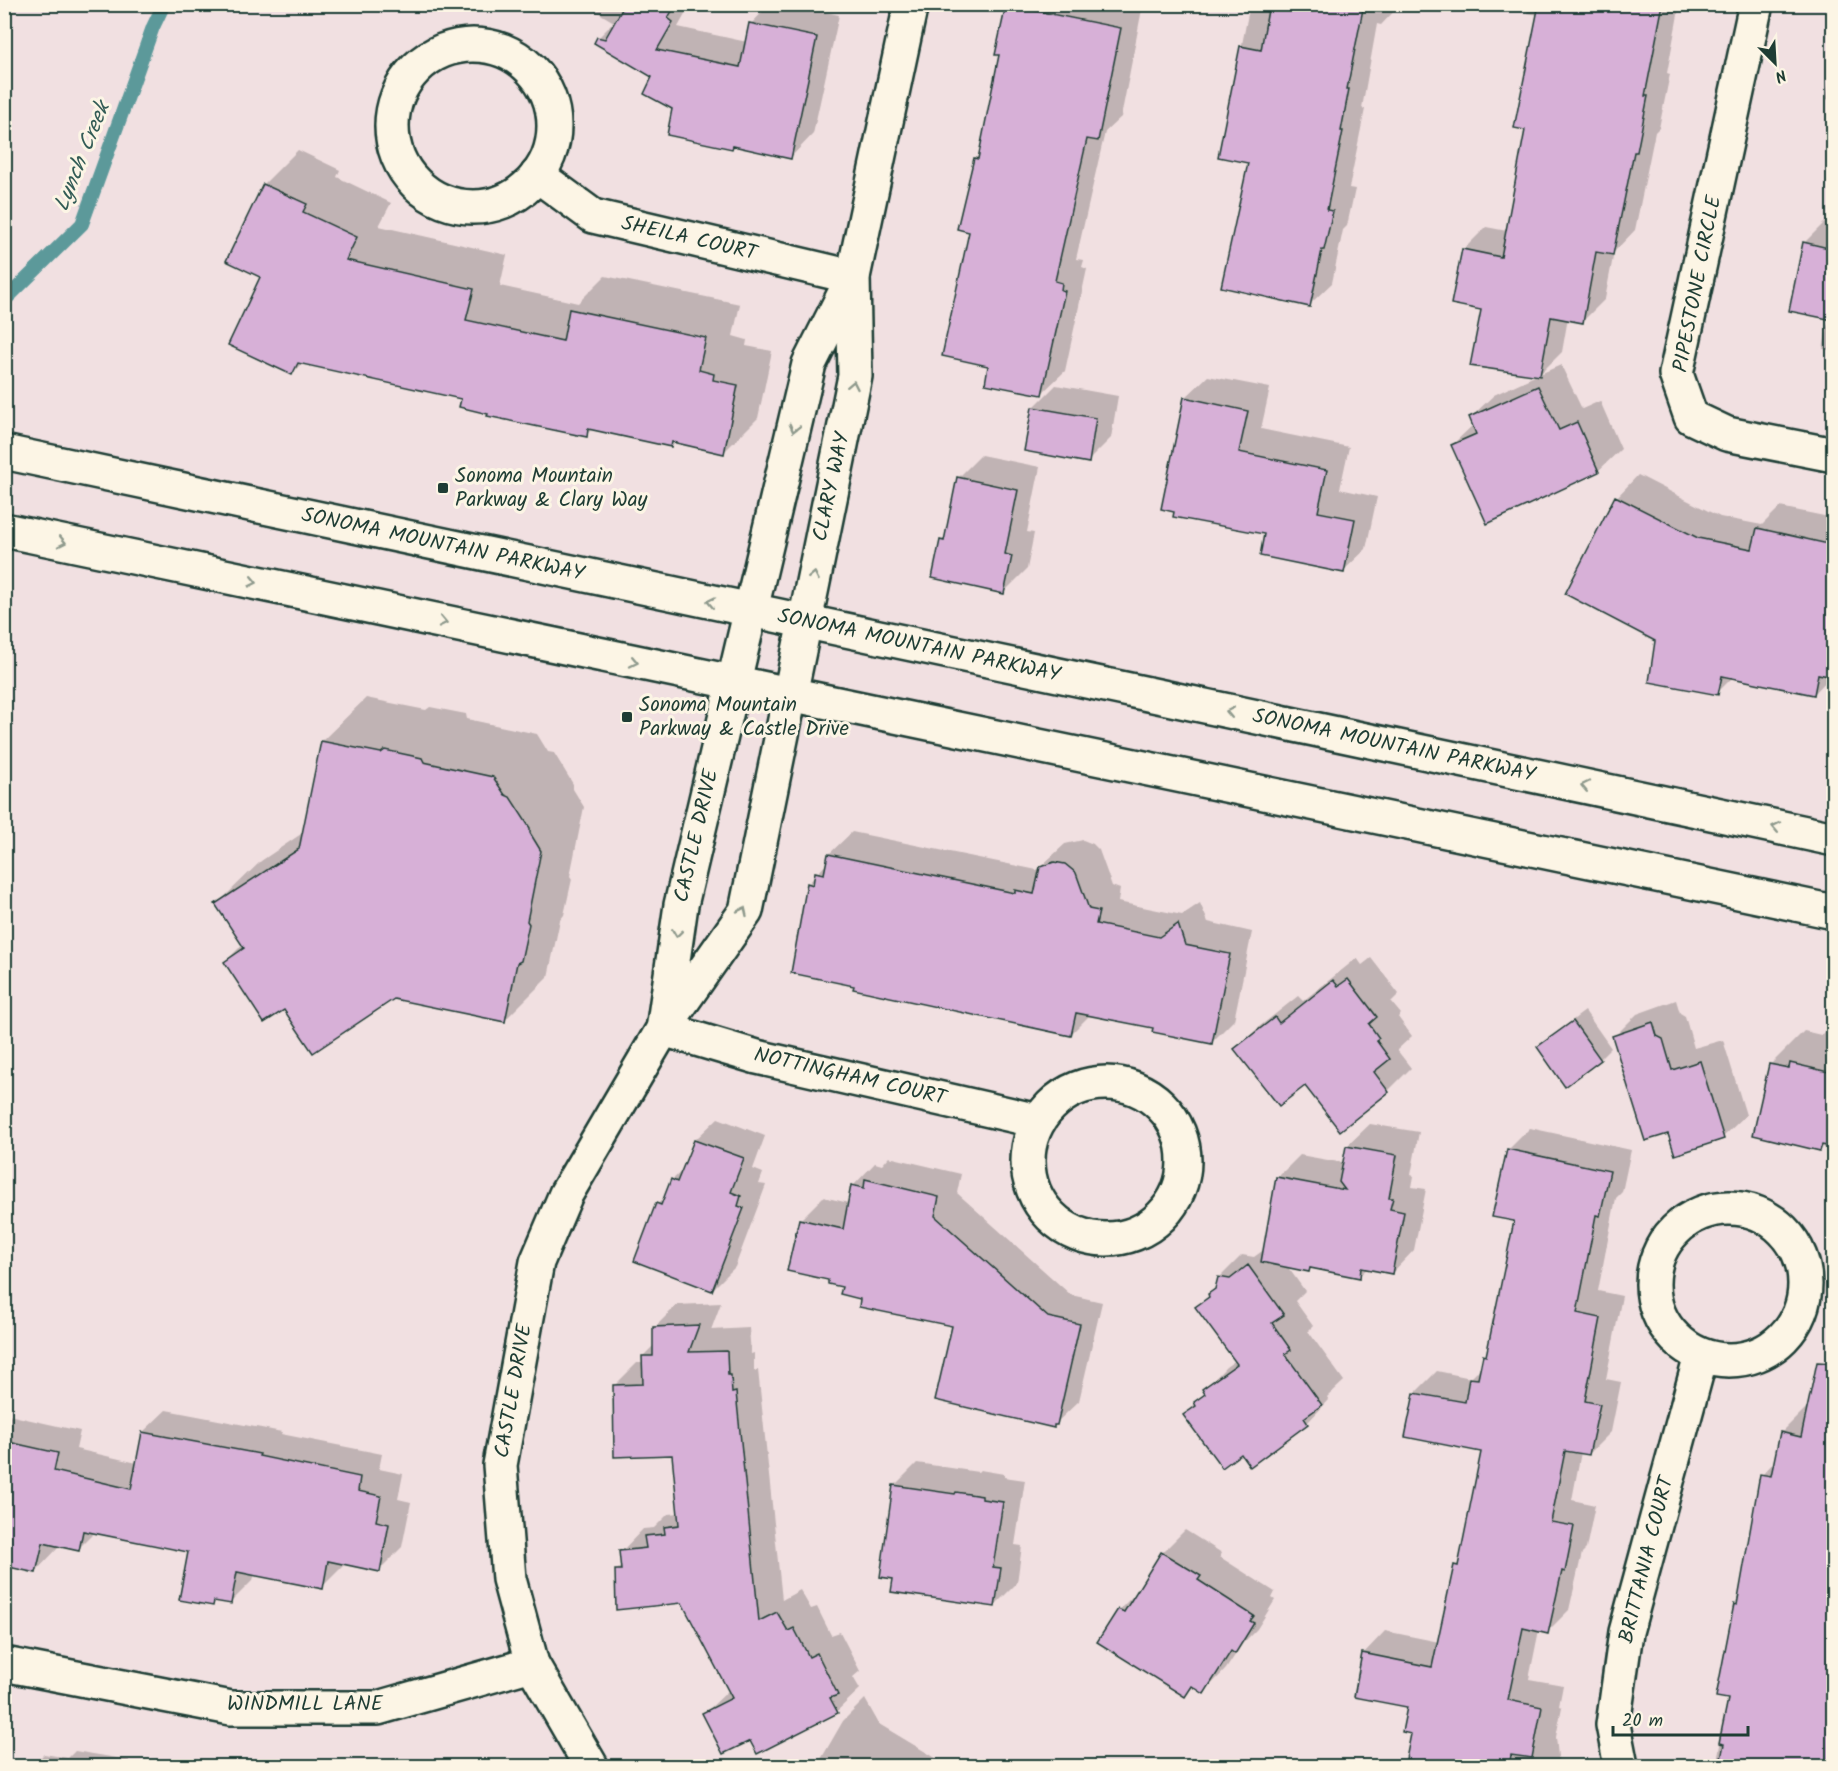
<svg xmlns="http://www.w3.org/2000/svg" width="1838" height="1771" viewBox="0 0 1838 1771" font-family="Kalam,sans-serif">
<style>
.shadow{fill:#0003}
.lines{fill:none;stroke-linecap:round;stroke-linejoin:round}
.stream{stroke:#5c999a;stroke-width:14}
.building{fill:#d7b0d7;stroke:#1f3d34;stroke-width:1.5}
.minor-casing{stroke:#1f3d34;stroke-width:38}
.secondary-casing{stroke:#1f3d34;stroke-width:38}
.minor{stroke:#fcf5e5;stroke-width:33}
.secondary{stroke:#fcf5e5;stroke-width:33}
.oneway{stroke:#8e998c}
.poi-dot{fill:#1f3d34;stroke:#fcf5e5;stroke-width:2}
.labels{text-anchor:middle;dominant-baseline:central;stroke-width:6;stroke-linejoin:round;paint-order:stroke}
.street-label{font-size:21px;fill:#1f3d34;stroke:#fcf5e5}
.poi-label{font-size:21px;fill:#1f3d34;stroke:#fcf5e5;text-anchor:start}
.water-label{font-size:22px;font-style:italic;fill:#335c56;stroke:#fcf5e5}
</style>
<rect width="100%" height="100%" fill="#f1e0e1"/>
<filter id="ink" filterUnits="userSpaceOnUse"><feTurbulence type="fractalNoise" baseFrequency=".0167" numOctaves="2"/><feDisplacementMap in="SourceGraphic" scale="12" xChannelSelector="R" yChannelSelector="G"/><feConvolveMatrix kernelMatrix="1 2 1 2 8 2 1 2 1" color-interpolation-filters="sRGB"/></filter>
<g filter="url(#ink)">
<!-- shadow -->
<g class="shadow">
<path d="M4,4h6l-6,26z"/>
<path d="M584,4h107l-13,23 69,15 4,-18 19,-20h18l51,11 -26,119 -22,23 -117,-49 -20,-31 -56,-39 16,-16z"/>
<path d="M1007,4h136l-22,113 -16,15 -29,127 8,1 -2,7 5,2 -22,102 -23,22 -52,-28 -19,-134 4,-72 6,-6 20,-99h-4z"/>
<path d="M1250,4h151l-20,21 -4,-1 -15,84 3,1 -16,79 6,1 -8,37 -4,4 -11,53 -23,22 -60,-144 -29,-6z"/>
<path d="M1529,4h151l-13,69 3,1 -11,54 -4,4 -20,98 -21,22 -9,47 -22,22 -15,-3 -6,34 -22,22 21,-9 21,44 18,-8 21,48 -23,22 -146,-26 22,-21 -3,-7 23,-22 45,-21 -56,-65 -20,-59 23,-23 21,4 20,-102 12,-114 -12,-2z"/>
<path d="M1834,48v53l-8,-2z"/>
<path d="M298,150l42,20 -3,7 54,26 -12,23 128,29 -7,31 78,17 27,-27 135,28 -7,32 14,4 -1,6 26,5 -14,67 -34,34 -49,-11 -4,4 -78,-17 -7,7 -97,-22 -27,-15 -159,-36 -11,11 -30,-97 -34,-16 36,-76z"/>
<path d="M1827,220l7,2v129l-11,-2 6,-32 -25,-74z"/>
<path d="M1208,376l62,12 -9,41 88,18 -9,42 37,8 -11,52 -23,22 -77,-38 -81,-135z"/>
<path d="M1056,385l62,11 -7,42 -23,23 -62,-11 8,-43z"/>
<path d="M981,455l59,12 -13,65 7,1 -7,36 -23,23 -63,-51 5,-5 12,-58z"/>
<path d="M1638,475l82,42 42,8 18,-18 54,11v158l-2,-1 -18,19 -81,-17 -16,16 -60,-52 -40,-144z"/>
<path d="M366,698l60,12 4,-3 36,7 1,5 70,15 11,18 6,1 19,31v5l11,18 -14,69 2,3 -8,36 -4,5 -12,57 -44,44 -279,-59 18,-18 -26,-40 44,-43 43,-29 18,-91z"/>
<path d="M852,832l185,38 28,-26 18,-4 10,4 6,6 13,36 8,3 -2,13 64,13 18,-12 8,19 44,10 -18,88 -23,23 -57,-16 -63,-13 -20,20 -215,-49 -48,-101 20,-22 1,-8z"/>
<path d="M1357,958l5,7 9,-7 28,36 -8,8 10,12 -3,3 14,19 -15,14 14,18 -23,23 -48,38 -34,-45 -70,-35 23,-22 39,-31 5,5z"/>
<path d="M1676,1000l4,13 5,3 9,32 29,-8 23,75 -23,22 -54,-5 -55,-95 23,-23z"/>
<path d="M1585,1011l26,37 -11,11 -35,25 -26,-37 11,-10z"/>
<path d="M1804,1031l17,4 4,-4 9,2v117l-12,-3 -2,2 -49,-85z"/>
<path d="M718,1118l47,18 -12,33 10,4 -4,11 7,1 -31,82 -23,23 -54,-86 8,-9 6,-15 13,-12 10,-28z"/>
<path d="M1370,1124l49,8 -8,43 3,1 -2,11 14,2 -12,61 -22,23 -24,-5 -9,8 -47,-9 -3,3 -22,-4 18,25 -10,10 18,25 -5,5 36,50 -17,16 2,3 -22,23 -66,29 -56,-37 21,-23 -2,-2 22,-23 10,-7 -39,-53 20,-20 3,-10 22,-22 12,2 11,-8 12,-71 23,-23 44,8 3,-17z"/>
<path d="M1530,1128l101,22 -9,42 -6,6 -18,93 24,5 -16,83 15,3 -10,50 -22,22 -8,-2 -9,48 23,5 -9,44 -4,4 -13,57 -22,22 -8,-2 -10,49 34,6 -4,21 3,1 -6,30 3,29h-153l7,-33 -4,-27 -45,-53 21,-22 54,11 17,-76 5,-6 22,-110 -68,-57 22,-22 34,7 11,-11 3,-11 3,-4 27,-132 -7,-70z"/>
<path d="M889,1157l72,17 -4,19 114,102 31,7 -23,99 -26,25 -99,-101 -92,-28 -32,-18 -30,-59 23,-23 26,6 4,-17 22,-23 7,2z"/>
<path d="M721,1303l-10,27 38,-2 2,26 3,-1v18l4,-1 24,230 18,-10 11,19 6,-2 14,28 9,-3 20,39 -7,6 7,12 -23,22 -86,28 -47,-25 25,-24 -47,-88 -66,-31 6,-6 -1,-13 22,-23 11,-1 14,-14 11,-1 -6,-59 -58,-69 22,-22h7l-1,-7 11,-11v-17l23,-23z"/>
<path d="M1834,1391v29l-16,-2 -2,2 18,4v342h-118l13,-68 6,-93 4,-4 23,-126 13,-14 6,-28 30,-30 9,2z"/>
<path d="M166,1410l116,22 -1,2 101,20 -3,15 24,5 -5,25 13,3 -9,45 -23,23 -34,-6 -23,23 -67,-13 -2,6 -22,22 -14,-2 -4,4 -23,-53 -95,-19 -17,17 -19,-4 -1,3 -22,23 -32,-7v-150l76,17 -4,18 61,14 6,-31z"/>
<path d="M917,1463l61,9 2,-2 24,4v3l21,3 -10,65 7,1 -5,37 -23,23 -100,-120z"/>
<path d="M1185,1530l37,23 -2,4 55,35 -3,6 3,2 -18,29 -14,14 -17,26 -22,23 -10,-6 -9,9 -86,-54 20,-31 21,-21 23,-37z"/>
<path d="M865,1699l14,25 70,42h-132l26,-45z"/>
<path d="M75,1751l54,9 -1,6h-96l12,-12 24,4z"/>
</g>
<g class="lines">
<!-- stream -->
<path class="stream" d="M4,301l78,-77 71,-197 11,-23"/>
</g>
<!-- building -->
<g class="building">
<path d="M625,4h51l-8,14 5,4 -16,28 83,17 9,-44 68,14 -26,122 -58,-13 -1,3 -65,-14 5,-26 -28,-15 8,-17 -58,-34 3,-6 8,2z"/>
<path d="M1269,4h95l-17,85h2l-8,42h2l-16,79 6,1 -9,39h-2l-12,57 -89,-20 27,-124 -30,-6 22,-111 21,4z"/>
<path d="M1539,4h124l-18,92h3l-11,56h-3l-21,103 -17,-3 -13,71 -32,-6 -11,59 -70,-10 11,-56 -30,-6 11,-55 39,8 24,-127 -11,-2z"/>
<path d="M1006,5l115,23 -23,113 -11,-2 -32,142 7,2 -1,7 4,1 -23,104 -57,-11 3,-18 -46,-10 27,-124 -12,-3 17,-71 4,1 21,-104h-4z"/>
<path d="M263,184l44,20 -4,8 54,25 -11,23 128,29 -8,31 97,21 6,-32 137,29 -7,32 15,4 -1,6 25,5 -14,69 -52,-12 -1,5 -83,-18 -1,8 -100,-21 1,-2 -29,-7 2,-8 -163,-36 -6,12 -64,-30 32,-68 -34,-16z"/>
<path d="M1803,242l30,7v71l-44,-9z"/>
<path d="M1538,386l21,44 18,-8 22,50 -112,52 -36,-79 25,-11 -7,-17z"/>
<path d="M1184,397l64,14 -9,41 88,18 -9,42 37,7 -11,54 -84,-17 4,-22 -91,-17 1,-5 -13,-3z"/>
<path d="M1032,407l64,11 -7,45 -65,-12z"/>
<path d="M957,477l61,13 -13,64 7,2 -8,38 -72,-16 8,-38 4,1z"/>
<path d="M1615,496l83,42 54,11 5,-21 76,17v132l-15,-3 -4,21 -92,-19 -4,19 -69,-13 6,-41 -90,-47z"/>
<path d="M321,741l60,12 4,-3 37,8 2,4 69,15 12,18 5,2 20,31v5l11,18 -14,70 2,3 -8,37 -4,2 -12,59 -111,-23 -81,54 -29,-43 -20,13 -40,-61 20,-14 -29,-44 84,-55z"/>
<path d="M828,854l187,39v-3l19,4 6,-27 14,-5 11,2 11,9 13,36 10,2 -3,13 63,13 19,-13 7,21 45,9 -18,90 -60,-12 1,-4 -77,-15 -5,23 -218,-47 1,-3 -63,-13 16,-90 6,2 2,-13 9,2z"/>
<path d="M1348,979l29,38 -8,7 10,14 -3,2 14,19 -16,13 15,20 -49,39 -35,-45 -26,20 -45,-57 41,-32 4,6 54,-43 5,6z"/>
<path d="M1573,1021l28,39 -36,27 -28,-40z"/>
<path d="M1653,1022l4,14 6,3 9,31 28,-9 24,78 -49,16 -7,-21 -23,7 -33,-105z"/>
<path d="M1790,1063l43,10v74l-11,-2 -2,6 -67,-16 16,-71 20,4z"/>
<path d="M694,1140l50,18 -13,34 10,4 -3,10 6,2 -32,83 -78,-30 22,-58 5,2 10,-26 6,3z"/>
<path d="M1346,1146l51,9 -8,43h4l-3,11 14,3 -12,62 -31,-6 -1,10 -50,-10 -1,4 -48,-10 15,-85 69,13 -6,-8z"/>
<path d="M1507,1149l103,22 -10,45 -4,-1 -19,98 24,5 -16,83 15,3 -11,51 -24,-4 -14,71 23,4 -9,46 -3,-1 -14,63 -25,-6 -15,72 34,7 -10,51 -21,-3 -2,12h-62l-41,-8 5,-25 -9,-2 5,-25 -53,-10 8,-44 70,14 22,-102 4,1 23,-114 -76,-15 9,-44 51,9 4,-24 9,1 5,-24 3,1 28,-135 -22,-4z"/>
<path d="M865,1179l74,18 -4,19 113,101 32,7 -23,101h-3v3l-119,-28 17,-74 -93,-19 1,-8 -20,-5 2,-7 -14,-3v-4l-41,-9 12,-52 44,10 8,-44 13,3z"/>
<path d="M1248,1265l36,50 -12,8 19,27 -6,4 37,51 -18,13 4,6 -58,43 -9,-13 -19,14 -39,-53 13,-9 -2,-4 11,-8 -3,-5 35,-25 -42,-57 14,-10 -1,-3 7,-5 3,-12 12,2z"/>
<path d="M699,1325l-10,27 38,-1 1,24h3l1,18 4,-1 23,229 18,-9 11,19 6,-3 15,29 8,-4 21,42 -8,3 8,15 -81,41 -7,-13 -27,13 -21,-41 30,-15 -50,-95 -66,7 -1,-40h6l-2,-19 27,-3 -2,-12 21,-2 -1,-7 15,-2 -7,-70 -58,2 -1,-72 30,-1 -1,-28h11v-29z"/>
<path d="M1817,1362l16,1v404h-114l5,-23 -5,-1 9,-44 -12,-2 18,-93 3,1 23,-131 11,2 9,-44 21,5z"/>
<path d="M142,1432l118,22 -1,2 101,21 -2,14 23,5 -5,25 13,3 -9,48 -52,-11 -5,28 -86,-17 -6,32 -17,-3 -1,5 -34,-6 9,-48 -105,-21 -4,20 -36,-8 -7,30 -32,-7v-125l54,12 -4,18 77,18z"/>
<path d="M893,1485l62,9 1,-2 26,4v3l21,3 -10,65 8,1 -6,39 -104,-15 2,-13 -13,-2z"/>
<path d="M1161,1552l40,24 -3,4 56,36 -4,5 4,2 -19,31 -4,-3 -27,43 -12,-8 -7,11 -88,-55 21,-33 6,3z"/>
</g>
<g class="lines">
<!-- minor casing -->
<g class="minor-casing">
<g id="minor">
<path d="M1756,4l-80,370 15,43 36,17 107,21"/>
<circle cx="473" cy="126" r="81"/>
<path d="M537,175l56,41 260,61"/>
<path d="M664,1023l17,-118 128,-541 42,-83"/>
<path d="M663,1029l94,28 281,64"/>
<circle cx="1106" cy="1161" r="78"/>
<circle cx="1729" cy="1284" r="76"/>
<path d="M4,1664l227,44h147l154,-44"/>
<path d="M591,1766l-59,-102 -23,-85 -9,-114 37,-203 29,-68 97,-165 83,-118 109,-535 -2,-99 58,-273"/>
<path d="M1621,1766l-8,-41 13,-93 75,-276"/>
</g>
</g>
<!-- secondary casing -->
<g class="secondary-casing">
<g id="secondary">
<path d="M4,452l1830,387"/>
<path d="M4,530l1830,382"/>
</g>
</g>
<!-- minor -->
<use href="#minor" class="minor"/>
<!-- secondary -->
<use href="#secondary" class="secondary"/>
</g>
<!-- one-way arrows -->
<defs><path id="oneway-chevron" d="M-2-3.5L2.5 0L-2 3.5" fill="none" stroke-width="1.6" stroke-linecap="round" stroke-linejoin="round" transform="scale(1.5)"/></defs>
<g class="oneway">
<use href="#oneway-chevron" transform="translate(853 385) rotate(-79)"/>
<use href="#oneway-chevron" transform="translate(794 428) rotate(104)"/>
<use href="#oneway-chevron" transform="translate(62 542) rotate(12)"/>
<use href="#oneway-chevron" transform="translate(814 576) rotate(-79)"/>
<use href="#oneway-chevron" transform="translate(253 582) rotate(12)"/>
<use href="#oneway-chevron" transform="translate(711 602) rotate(-168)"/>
<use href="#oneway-chevron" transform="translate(443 622) rotate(12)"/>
<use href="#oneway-chevron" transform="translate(634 662) rotate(12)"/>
<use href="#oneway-chevron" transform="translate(1230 712) rotate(-168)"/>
<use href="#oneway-chevron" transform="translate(1585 786) rotate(-168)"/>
<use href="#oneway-chevron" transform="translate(1776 827) rotate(-168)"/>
<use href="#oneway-chevron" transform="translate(743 911) rotate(-65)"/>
<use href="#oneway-chevron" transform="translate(677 933) rotate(98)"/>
</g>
</g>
<!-- markers -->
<g class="poi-dot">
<rect x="437" y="482" width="12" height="12" rx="3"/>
<rect x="621" y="711" width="12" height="12" rx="3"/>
</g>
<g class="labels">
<!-- street labels -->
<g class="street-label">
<text transform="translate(689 239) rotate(13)">SHEILA COURT</text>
<text transform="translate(1698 284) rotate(-79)">PIPESTONE CIRCLE</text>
<text transform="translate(832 487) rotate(-78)">CLARY WAY</text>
<text transform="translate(443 545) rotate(12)">SONOMA MOUNTAIN PARKWAY</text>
<text transform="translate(919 646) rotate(12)">SONOMA MOUNTAIN PARKWAY</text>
<text transform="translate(1394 746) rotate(12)">SONOMA MOUNTAIN PARKWAY</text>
<text transform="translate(697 836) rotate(-77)">CASTLE DRIVE</text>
<text transform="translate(850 1077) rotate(13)">NOTTINGHAM COURT</text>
<text transform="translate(514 1391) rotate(-80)">CASTLE DRIVE</text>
<text transform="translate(1647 1560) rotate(-76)">BRITTANIA COURT</text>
<text x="305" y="1704">WINDMILL LANE</text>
</g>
<!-- poi labels -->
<g class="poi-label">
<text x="455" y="476">Sonoma Mountain<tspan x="455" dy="24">Parkway &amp; Clary Way</tspan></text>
<text x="639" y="705">Sonoma Mountain<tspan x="639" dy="24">Parkway &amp; Castle Drive</tspan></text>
</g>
<!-- water labels -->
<g class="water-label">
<text transform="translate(83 157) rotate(-68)">Lynch Creek</text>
</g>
</g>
<!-- margin -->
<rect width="1838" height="1771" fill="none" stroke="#fcf5e5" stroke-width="24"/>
<rect x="12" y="12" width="1814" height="1747" fill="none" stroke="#1f3d34" stroke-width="2" filter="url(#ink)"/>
<!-- north arrow -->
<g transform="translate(1775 63) rotate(156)" stroke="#fcf5e5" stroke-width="4.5" paint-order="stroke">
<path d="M0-4.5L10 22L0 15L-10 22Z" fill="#1f3d34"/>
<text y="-9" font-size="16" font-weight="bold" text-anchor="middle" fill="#1f3d34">N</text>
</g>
<!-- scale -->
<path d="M1613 1726v9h135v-9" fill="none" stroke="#1f3d34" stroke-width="3"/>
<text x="1622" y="1726" font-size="18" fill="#1f3d34" stroke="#fcf5e5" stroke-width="4.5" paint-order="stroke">20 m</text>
</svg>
